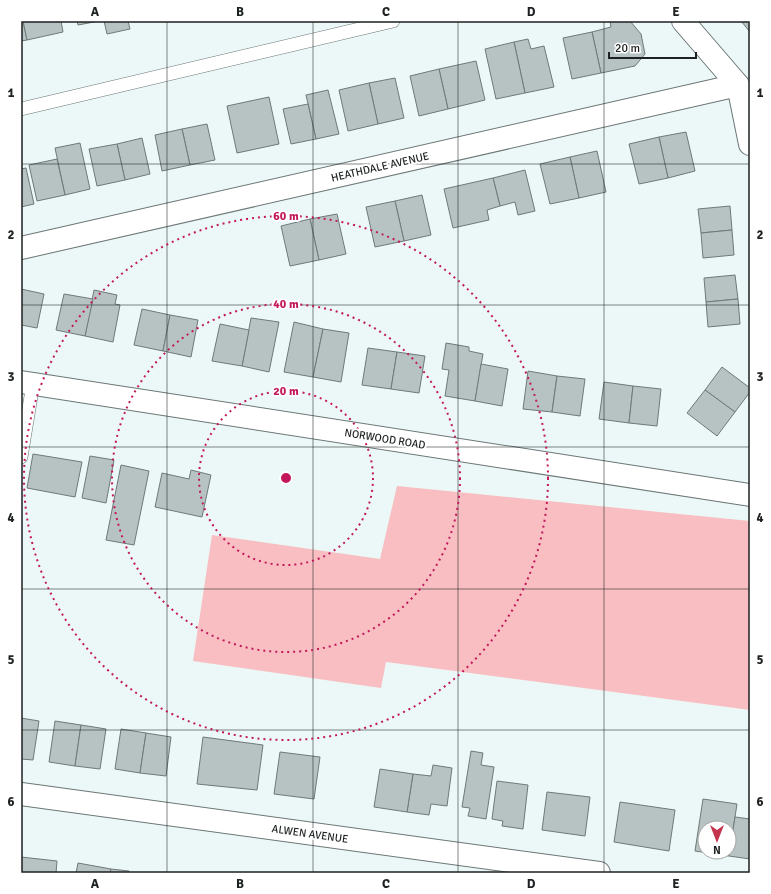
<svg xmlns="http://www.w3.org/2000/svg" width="771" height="894" viewBox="0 0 771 894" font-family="Signika,sans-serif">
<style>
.green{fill:#f9bec1}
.building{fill:#b7c3c2;stroke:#6e7978;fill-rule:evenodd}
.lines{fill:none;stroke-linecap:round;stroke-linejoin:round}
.service-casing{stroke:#6c7776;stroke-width:14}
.minor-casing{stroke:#6c7776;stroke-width:24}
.service{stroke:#fff;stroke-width:13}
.minor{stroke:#fff;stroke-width:22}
.grid{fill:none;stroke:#1d2121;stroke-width:1;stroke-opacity:0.55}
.ring{fill:none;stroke:#c2185b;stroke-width:2;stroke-dasharray:2 4}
.labels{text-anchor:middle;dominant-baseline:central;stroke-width:4;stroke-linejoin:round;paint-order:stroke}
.street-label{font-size:11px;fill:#1d2121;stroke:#fff}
.centre{fill:#c2185b;stroke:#fff;stroke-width:2}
.ring-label{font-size:12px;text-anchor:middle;font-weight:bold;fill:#c2185b;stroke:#fff;stroke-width:4;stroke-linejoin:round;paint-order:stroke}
.neatline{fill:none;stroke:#1d2121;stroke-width:1.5}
.grid-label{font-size:13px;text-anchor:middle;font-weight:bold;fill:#1d2121}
</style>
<rect width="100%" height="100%" fill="#ebf8f7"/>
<!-- green -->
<path class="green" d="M397,486l353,35v189l-364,-48 -5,26 -188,-27 19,-126 168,24z"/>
<!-- building -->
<g class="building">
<path d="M21,21h2l4,19 -6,1z"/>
<path d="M23,21h38l2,11 -36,8z"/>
<path d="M77,21h22l-21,4z"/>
<path d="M104,21h24l2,8 -23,5z"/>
<path d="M610,21h20l11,13 4,20 -10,12 -34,7 -9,-41 19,-5z"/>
<path d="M741,21h9v11z"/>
<path d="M592,32l9,41 -29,6 -9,-41z"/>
<path d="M528,39l3,10 13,-3 10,41 -29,6 -11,-51z"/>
<path d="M514,42l11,51 -29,6 -11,-50z"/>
<path d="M476,61l9,39 -37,9 -9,-40z"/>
<path d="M439,69l9,40 -29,7 -9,-40z"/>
<path d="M395,78l9,40 -26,6 -9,-41z"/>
<path d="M369,83l9,41 -30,7 -9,-41z"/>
<path d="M328,90l11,44 -23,5 -10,-44z"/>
<path d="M269,97l10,47 -42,9 -10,-47z"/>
<path d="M308,104l8,35 -25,5 -8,-35z"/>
<path d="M207,124l8,36 -25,5 -8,-36z"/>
<path d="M182,129l8,36 -28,6 -7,-36z"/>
<path d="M686,132l9,39 -27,7 -9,-41z"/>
<path d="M659,137l9,41 -29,6 -10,-40z"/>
<path d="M142,138l8,36 -25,6 -8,-36z"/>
<path d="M80,143l10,46 -25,6 -10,-47z"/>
<path d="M117,144l8,36 -28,6 -8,-37z"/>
<path d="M597,151l9,41 -27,6 -9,-41z"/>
<path d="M570,157l9,41 -29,6 -10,-40z"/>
<path d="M57,159l8,36 -28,6 -8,-36z"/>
<path d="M26,168l8,36 -13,3v-38z"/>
<path d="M525,170l10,41 -17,4 -3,-13 -15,4 -7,-28z"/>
<path d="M493,178l7,28 -13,4 2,10 -36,8 -9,-39z"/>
<path d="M422,195l9,40 -27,6 -9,-40z"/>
<path d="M395,201l9,40 -29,6 -9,-40z"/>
<path d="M730,206l2,24 -31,3 -3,-24z"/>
<path d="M337,214l9,40 -27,6 -9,-41z"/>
<path d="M310,219l9,41 -29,6 -9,-40z"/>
<path d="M732,230l2,25 -31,3 -2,-25z"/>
<path d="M735,275l3,24 -32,3 -2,-24z"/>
<path d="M21,289l23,5 -7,34 -16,-3z"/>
<path d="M94,290l23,5 -2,9 5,1 -7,37 -28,-6z"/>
<path d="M64,294l29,5 -8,37 -29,-6z"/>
<path d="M738,299l2,25 -32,3 -2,-25z"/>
<path d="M142,309l28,6 -7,36 -29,-6z"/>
<path d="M170,315l28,5 -7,37 -28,-6z"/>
<path d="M251,318l28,4 -10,50 -27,-6z"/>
<path d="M294,322l29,7 -10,48 -29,-5z"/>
<path d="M220,324l29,6 -7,36 -30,-5z"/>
<path d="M323,329l26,4 -8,49 -28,-5z"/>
<path d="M446,343l23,4v4l14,3 -8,47 -30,-5 4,-26 -7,-1z"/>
<path d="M368,348l29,4 -6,37 -29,-4z"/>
<path d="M397,352l28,4 -6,37 -28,-4z"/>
<path d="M481,364l27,5 -6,37 -27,-5z"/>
<path d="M722,367l28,21v4l-15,20 -30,-22z"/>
<path d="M528,371l29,5 -5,36 -29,-3z"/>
<path d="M557,376l28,3 -5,37 -28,-4z"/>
<path d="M604,382l29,4 -4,37 -30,-4z"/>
<path d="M633,386l28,3 -4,37 -28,-3z"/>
<path d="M705,390l30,22 -18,24 -30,-23z"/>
<path d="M33,454l49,8 -7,35 -48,-9z"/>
<path d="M90,456l24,4 -8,43 -24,-5z"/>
<path d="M121,465l28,6 -15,74 -28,-5z"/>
<path d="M191,470l20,5 -9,42 -47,-10 7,-34 27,6z"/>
<path d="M21,718l18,3 -6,39 -12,-1z"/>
<path d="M55,721l26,4 -6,41 -26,-4z"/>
<path d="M81,725l25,4 -6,40 -25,-3z"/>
<path d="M121,729l25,4 -6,40 -25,-4z"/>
<path d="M146,733l25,4 -5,39 -26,-3z"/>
<path d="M203,737l60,8 -6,45 -60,-6z"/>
<path d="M471,751l12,2 -2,12 13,2 -8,52 -18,-3 2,-8 -8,-1z"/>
<path d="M280,752l40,5 -6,42 -40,-5z"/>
<path d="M433,765l19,3 -5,38 -16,-2 -2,11 -22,-3 6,-38 18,2z"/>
<path d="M380,769l33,5 -6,38 -33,-5z"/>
<path d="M497,781l31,4 -5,44 -21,-3 1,-5 -11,-2z"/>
<path d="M547,792l43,5 -5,39 -43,-6z"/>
<path d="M703,799l34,5 -8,52 -34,-5zM705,828h24v24h-24z"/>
<path d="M620,802l55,8 -6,41 -55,-9z"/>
<path d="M735,817l15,2v40l-21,-3z"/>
<path d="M21,857l36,4 -1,12h-35z"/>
<path d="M78,863l33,6 -1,4h-34z"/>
<path d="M111,869l18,2v2h-19z"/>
</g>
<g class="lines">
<!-- service casing -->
<g class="service-casing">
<g id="service">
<path d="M21,109l372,-88"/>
<path d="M21,457l12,-73"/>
</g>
</g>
<!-- minor casing -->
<g class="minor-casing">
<g id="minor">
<path d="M683,21l55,64 12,59"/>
<path d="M21,248l717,-163"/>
<path d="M21,382l729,113"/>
<path d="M21,794l578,79"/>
</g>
</g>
<!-- service -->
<use href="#service" class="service"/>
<!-- minor -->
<use href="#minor" class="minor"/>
</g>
<!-- grid -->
<path class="grid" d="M167,21v852M313,21v852M458,21v852M604,21v852M21,164h729M21,305h729M21,447h729M21,589h729M21,730h729"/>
<!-- distance rings -->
<g class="ring">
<circle cx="286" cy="478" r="87"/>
<circle cx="286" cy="478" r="174"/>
<circle cx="286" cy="478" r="262"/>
</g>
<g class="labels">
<!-- street labels -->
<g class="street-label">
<text transform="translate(380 167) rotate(-13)">HEATHDALE AVENUE</text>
<text transform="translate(385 439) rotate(9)">NORWOOD ROAD</text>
<text transform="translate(310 834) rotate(8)">ALWEN AVENUE</text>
</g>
</g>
<circle cx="286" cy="478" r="6" class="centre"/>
<g class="ring-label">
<text x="286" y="220">60 m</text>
<text x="286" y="308">40 m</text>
<text x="286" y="395">20 m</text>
</g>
<!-- border -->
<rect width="771" height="894" fill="none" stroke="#ffffff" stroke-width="44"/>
<!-- north arrow -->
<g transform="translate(717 840) rotate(180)"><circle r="19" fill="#ffffff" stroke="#a5a6a6"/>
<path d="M0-3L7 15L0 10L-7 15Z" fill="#c4344d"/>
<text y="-6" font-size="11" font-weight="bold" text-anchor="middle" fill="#1d2121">N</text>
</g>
<!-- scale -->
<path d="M609 52v6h87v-6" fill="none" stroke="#1d2121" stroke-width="2"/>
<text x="615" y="52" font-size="12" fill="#1d2121" stroke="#ffffff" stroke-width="3" paint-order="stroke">20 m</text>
<rect x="22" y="22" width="727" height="850" class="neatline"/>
<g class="grid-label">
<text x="95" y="16">A</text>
<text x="240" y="16">B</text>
<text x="386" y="16">C</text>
<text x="531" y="16">D</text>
<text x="676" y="16">E</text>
<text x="11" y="97">1</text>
<text x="760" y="97">1</text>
<text x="11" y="239">2</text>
<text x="760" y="239">2</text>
<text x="11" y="381">3</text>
<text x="760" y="381">3</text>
<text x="11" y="522">4</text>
<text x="760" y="522">4</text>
<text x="11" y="664">5</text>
<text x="760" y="664">5</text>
<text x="11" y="806">6</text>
<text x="760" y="806">6</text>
<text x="95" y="888">A</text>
<text x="240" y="888">B</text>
<text x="386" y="888">C</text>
<text x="531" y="888">D</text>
<text x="676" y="888">E</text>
</g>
</svg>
